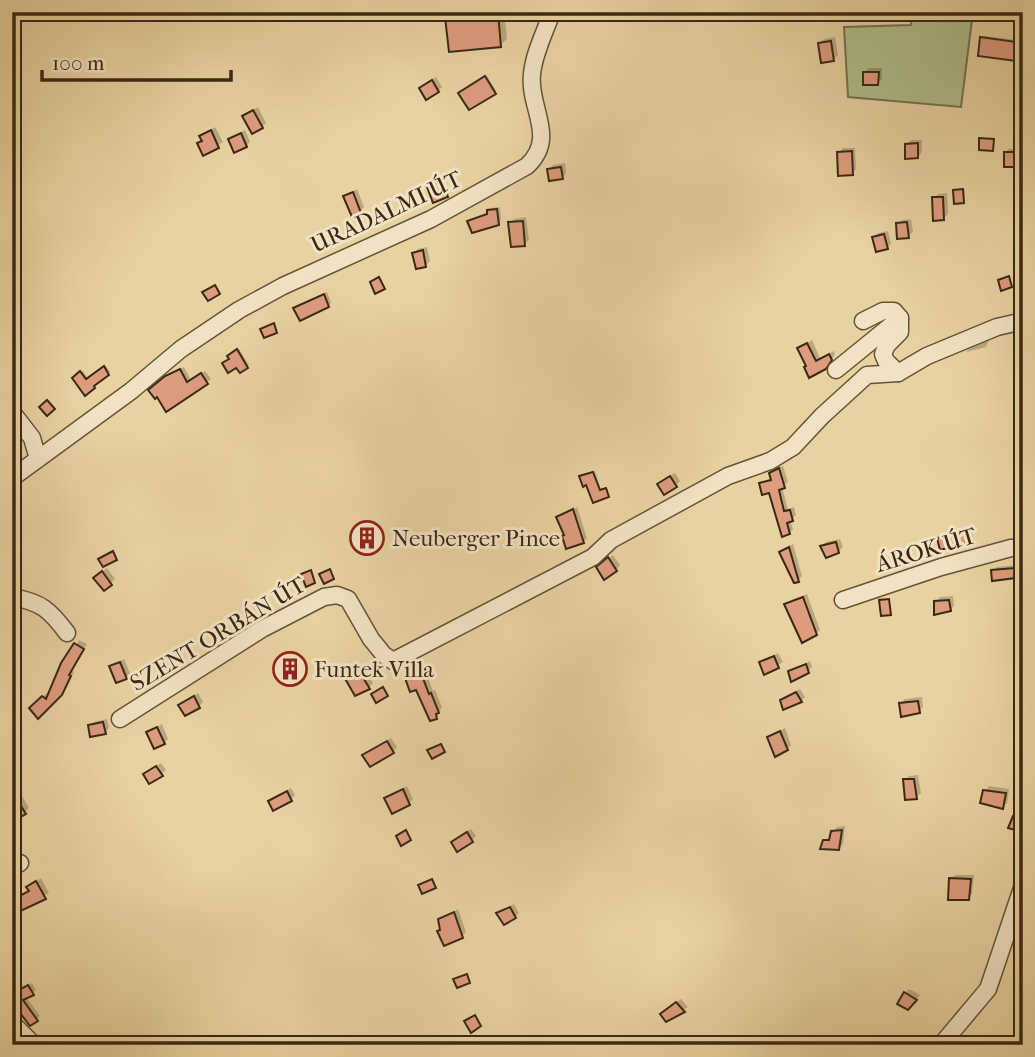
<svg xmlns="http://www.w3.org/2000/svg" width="1035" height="1057" viewBox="0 0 1035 1057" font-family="'IM FELL French Canon',serif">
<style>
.green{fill:#b0bd8a;stroke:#74734e;stroke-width:2}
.shadow{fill:#0003}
.building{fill:#de9c7e;stroke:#392913;stroke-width:2}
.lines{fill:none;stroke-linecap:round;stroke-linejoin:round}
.minor-casing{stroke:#655337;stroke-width:19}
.minor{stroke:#f1e2c3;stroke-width:16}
.labels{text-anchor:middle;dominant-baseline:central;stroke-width:6;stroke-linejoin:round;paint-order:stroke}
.street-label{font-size:23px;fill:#392913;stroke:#f1e2c3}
.poi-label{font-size:23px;fill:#392913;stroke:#f1e2c3;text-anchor:start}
</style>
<rect width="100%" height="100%" fill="#e9d2a2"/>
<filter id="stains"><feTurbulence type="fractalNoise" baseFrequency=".00286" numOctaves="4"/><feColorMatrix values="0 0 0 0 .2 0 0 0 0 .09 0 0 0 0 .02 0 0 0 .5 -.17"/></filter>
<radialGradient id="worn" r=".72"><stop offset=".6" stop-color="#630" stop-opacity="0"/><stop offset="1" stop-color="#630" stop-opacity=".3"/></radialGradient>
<!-- green -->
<path class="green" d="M912,12h61l-12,95 -113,-10 -4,-70 67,-2z"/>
<!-- shadow -->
<g class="shadow">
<path d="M445,12h59l3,27 -7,6 -50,5z"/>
<path d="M852,12h54l-6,6 -48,-1z"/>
<path d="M1023,12v49l-41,-23 2,-2 35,4z"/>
<path d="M835,37l3,18 -5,5 -14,-17 5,-4z"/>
<path d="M869,68h13v11l-5,4 -12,-11z"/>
<path d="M487,76l9,15 -2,1 -32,-1z"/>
<path d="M436,77l6,10 -4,4 -17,-3z"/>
<path d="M258,107l8,16 -4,4 -18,-11z"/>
<path d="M215,127l8,15 -20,12 -4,-10 4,-5 -2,-3z"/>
<path d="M245,130l5,12 -4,4 -16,-7z"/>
<path d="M911,140h11v12l-4,5 -11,-13z"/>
<path d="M843,148h12l1,21 -4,4 -13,-20z"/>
<path d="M1009,149h14v15l-17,1 -1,-13z"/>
<path d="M565,163l1,10 -4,5 -13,-9 4,-4z"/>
<path d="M443,178l6,16 -2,1 -19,-11z"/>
<path d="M964,188l1,12 -1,2 -9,-12z"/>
<path d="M357,189l7,18 -4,4 -15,-14z"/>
<path d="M947,193l1,21 -5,5 -9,-21 4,-4z"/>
<path d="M500,207l1,13 -3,3 -29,-2 20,-8 2,-5z"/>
<path d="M526,217l3,23 -5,4 -14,-21 4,-4z"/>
<path d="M911,219l2,13 -5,4 -10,-12 4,-4z"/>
<path d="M888,231l3,13 -4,4 -13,-10 5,-5z"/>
<path d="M427,247l3,14 -4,4 -12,-12 4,-4z"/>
<path d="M327,292l4,11 -3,3 -32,2z"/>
<path d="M812,340l8,18 14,-7 1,3 -5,9 -22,2 -8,-17z"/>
<path d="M989,340l-3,7 -20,5 3,-3z"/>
<path d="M239,349l10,16 -9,6 -9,-12 -1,-5z"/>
<path d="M106,366l4,6 -25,21 -11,-15 9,-7 5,8z"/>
<path d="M184,367l7,13 14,-9 6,8 -44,31 -9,-16 -7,-4 20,-17z"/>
<path d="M783,466l5,16 -6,5 6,22 6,-2 2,8 -6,5 3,9 -4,4 -19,-42 -10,-7 12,-6 -1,-5 4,-4z"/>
<path d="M595,471l6,19 6,-2 1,7 -20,-12 -5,-8z"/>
<path d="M675,473l5,8 -4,5 -13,-6z"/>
<path d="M13,504l5,5 -6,5v-9z"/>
<path d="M577,507l10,31 -4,4 -17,-8 -8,-16z"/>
<path d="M373,522l6,18 -4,4 -16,-14z"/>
<path d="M970,528l3,8 -4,4 -30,-1 4,-4z"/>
<path d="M840,539l3,8 -5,5 -16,-6 4,-4z"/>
<path d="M793,544l9,32 -4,4 -17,-28z"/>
<path d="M613,555l7,10 -4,5 -13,-7z"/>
<path d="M1019,565v7l-5,5 -22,-6 5,-4z"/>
<path d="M107,568l8,11 -11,10 -4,-15z"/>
<path d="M807,594l13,36 -4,4 -29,-30 4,-4z"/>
<path d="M953,596l1,10 -4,4 -14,-8 4,-5z"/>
<path d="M79,640l8,4 -16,26 3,2 -8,16 -28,28 -7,-8 16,-15 2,2z"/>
<path d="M778,653l5,9 -18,11 -4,-11z"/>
<path d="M295,655l8,14 -4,4 -17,-9z"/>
<path d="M124,659l6,14 -4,4 -15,-10z"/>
<path d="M810,661l2,6 -4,4 -18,1z"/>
<path d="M361,664l12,19 -4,4 -19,-16z"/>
<path d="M425,670l8,21 2,-1 7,17 -6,10 -19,-29 -10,-9 5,-5z"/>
<path d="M800,689l5,8 -4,4 -19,-1z"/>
<path d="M198,693l5,9 -4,4 -18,-1z"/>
<path d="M922,697l1,10 -4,4 -18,-7 4,-5z"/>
<path d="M16,708l5,5 -9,7v-9z"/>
<path d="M107,719l2,9 -4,4 -15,-6 4,-4z"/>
<path d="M162,724l6,15 -4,4 -16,-11z"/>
<path d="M785,728l6,17 -4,4 -18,-12z"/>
<path d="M391,738l6,9 -4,5 -29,3z"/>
<path d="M161,763l5,7 -5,4 -12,-4z"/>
<path d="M918,775l3,18 -5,4 -11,-17 4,-4z"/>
<path d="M407,786l6,13 -4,4 -23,-5z"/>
<path d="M989,786l20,3 -2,14 -5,4 -17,-16z"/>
<path d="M291,788l4,7 -4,4 -21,2z"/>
<path d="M22,796l7,12 -4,4 -13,-10z"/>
<path d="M1019,813l4,1v16l-9,-13z"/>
<path d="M845,826l-2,18 -4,4 -14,-7 6,-5 6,-9z"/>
<path d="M471,829l5,7 -4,4 -19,2z"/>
<path d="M955,875h19l-2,19 -4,4 -17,-19z"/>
<path d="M41,878l8,15 -37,20v-13l18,-10 -1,-3z"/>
<path d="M514,904l5,9 -4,4 -17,-4z"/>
<path d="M458,909l8,23 -4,4 -23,-5 2,-3 -1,-8z"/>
<path d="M32,983l4,7 -10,7 14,19 -3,3 -24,-27z"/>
<path d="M909,989l11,6 -8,9 -7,-11z"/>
<path d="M681,999l7,8 -22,13v-10z"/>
</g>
<!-- building -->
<g class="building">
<path d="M498,12l3,35 -52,5 -4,-35z"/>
<path d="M980,37l43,6v19l-45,-6z"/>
<path d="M831,41l3,20 -13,2 -3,-20z"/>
<path d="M863,72h16l-1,13h-15z"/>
<path d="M485,76l11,18 -27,16 -11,-17z"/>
<path d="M432,80l7,12 -13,8 -7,-12z"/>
<path d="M253,110l10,18 -11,6 -10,-18z"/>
<path d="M211,130l8,18 -16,8 -6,-13 5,-2 -3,-5z"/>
<path d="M241,133l6,14 -13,6 -6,-14z"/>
<path d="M979,138l15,1 -1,12 -14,-1z"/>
<path d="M918,143v15l-13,1v-15z"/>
<path d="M852,151l1,24 -15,1 -1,-24z"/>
<rect x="1004" y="152" width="15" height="15"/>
<path d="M561,167l2,12 -14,2 -2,-12z"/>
<path d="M441,178l7,19 -15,6 -7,-19z"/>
<path d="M963,189l1,14 -10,1 -1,-14z"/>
<path d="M353,192l8,21 -9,4 -9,-21z"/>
<path d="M932,197h11l1,23 -11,1z"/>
<path d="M497,209l2,16 -27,8 -5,-12 20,-7v-4z"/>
<path d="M523,221l2,25 -14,1 -3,-25z"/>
<path d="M907,222l2,16 -12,1 -1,-16z"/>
<path d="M884,234l4,15 -12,3 -4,-15z"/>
<path d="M423,250l3,17 -10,2 -4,-16z"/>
<path d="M1009,276l3,11 -11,4 -3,-11z"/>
<path d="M379,277l6,12 -10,5 -5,-12z"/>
<path d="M215,285l5,9 -12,7 -6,-9z"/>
<path d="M324,294l5,13 -29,14 -7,-13z"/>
<path d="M274,323l3,10 -13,5 -4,-9z"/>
<path d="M807,343l9,18 13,-7 3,6 -6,9 -17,9 -5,-11 2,-1 -9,-18z"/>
<path d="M237,349l11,19 -8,5 -4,-5 -8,5 -6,-10 7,-4 -2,-3z"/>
<path d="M104,366l5,9 -15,11 1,2 -10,8 -13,-18 8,-7 6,8z"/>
<path d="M180,369l7,13 14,-9 7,11 -42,28 -9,-15 -2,2 -7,-9 17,-14z"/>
<path d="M47,400l8,9 -8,7 -8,-9z"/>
<path d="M779,468l6,20 -6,2 5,21 6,-1 3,11 -6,2 3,11 -8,3 -13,-44 -7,2 -3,-12 12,-3 -2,-7z"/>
<path d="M593,472l7,18 6,-2 3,9 -16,6 -7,-18 -3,2 -4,-11z"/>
<path d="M670,476l7,11 -13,8 -7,-11z"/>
<path d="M573,509l11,34 -18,6 -4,-13 2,-1 -8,-18z"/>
<path d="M369,525l7,21 -11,4 -8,-20z"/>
<path d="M966,531l4,11 -30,8 -3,-12z"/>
<path d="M836,542l3,11 -13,5 -6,-12z"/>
<path d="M789,547l10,35 -5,1 -15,-31z"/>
<path d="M113,551l4,9 -14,7 -5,-8z"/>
<path d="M608,557l9,14 -13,9 -8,-13z"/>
<path d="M1015,568v10l-23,3 -1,-11z"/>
<path d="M330,569l4,10 -10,5 -5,-10z"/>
<path d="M311,570l4,13 -9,4 -5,-13z"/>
<path d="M102,571l10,14 -8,6 -11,-13z"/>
<path d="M803,597l14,38 -15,8 -18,-39z"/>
<path d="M889,599l2,16 -10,1 -2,-16z"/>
<path d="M949,600l2,11 -17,4v-14z"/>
<path d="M74,643l10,6 -15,26 2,1 -9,19 -24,24 -9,-11 13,-12 4,3 15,-36z"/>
<path d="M774,656l5,12 -15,7 -5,-13z"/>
<path d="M290,658l10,16 -10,7 -10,-17z"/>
<path d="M120,662l7,17 -11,4 -7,-17z"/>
<path d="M806,664l3,9 -18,9 -3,-11z"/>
<path d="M356,666l14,23 -15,7 -12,-21z"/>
<path d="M421,673l8,21 2,-1 8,20 -3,1 1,5 -7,2 -14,-31 -6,2 -5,-14z"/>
<path d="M383,687l5,9 -12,7 -5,-9z"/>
<path d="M796,692l6,10 -19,8 -3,-10z"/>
<path d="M194,696l6,12 -15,8 -7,-11z"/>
<path d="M918,701l2,12 -19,4 -2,-14z"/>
<path d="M103,722l3,12 -16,3 -2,-12z"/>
<path d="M157,727l8,17 -11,5 -8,-17z"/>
<path d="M780,731l8,19 -13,7 -8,-20z"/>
<path d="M387,741l7,12 -24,14 -8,-12z"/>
<path d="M441,744l4,8 -13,7 -5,-9z"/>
<path d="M156,766l7,10 -14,8 -6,-10z"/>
<path d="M903,779h11l3,20 -12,1z"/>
<path d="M403,789l7,16 -18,9 -8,-16z"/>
<path d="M983,790l23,3 -3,16 -23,-6z"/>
<path d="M287,791l5,10 -19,10 -5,-10z"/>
<path d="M12,792l14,22 -14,8z"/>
<path d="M1013,816l10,3v13l-15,-4z"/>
<path d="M406,830l5,10 -10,6 -5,-10z"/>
<path d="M842,830l-3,20 -19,-1 3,-9h6l2,-9z"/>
<path d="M467,832l6,10 -16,10 -6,-10z"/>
<path d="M949,878l22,1 -2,21h-21z"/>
<path d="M432,879l4,9 -14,6 -4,-9z"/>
<path d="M36,881l10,18 -34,16v-15l17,-9 -3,-4z"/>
<path d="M510,907l6,11 -12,7 -8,-12z"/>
<path d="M454,912l9,26 -19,8 -7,-15 3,-1 -2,-11z"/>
<path d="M467,974l3,9 -13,5 -4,-9z"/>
<path d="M12,985l5,6 11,-6 6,10 -11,5 15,21 -8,5 -16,-21 -2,1z"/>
<path d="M904,992l13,8 -9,10 -11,-6z"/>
<path d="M676,1002l9,10 -19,10 -6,-8z"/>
<path d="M475,1015l6,11 -10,7 -7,-12z"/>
</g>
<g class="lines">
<!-- minor casing -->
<g class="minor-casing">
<g id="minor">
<path d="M863,321l20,-10h11l6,7v14l-13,13 -4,9 3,7 12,12"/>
<path d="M836,370l64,-52"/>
<path d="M12,412l20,26 6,21"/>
<path d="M12,478l119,-87 50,-42 58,-39 44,-24 148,-67 96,-53c31,-29 1,-58 5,-92 2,-21 13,-42 20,-62"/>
<path d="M12,597c29,5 38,13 55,36"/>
<path d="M843,600l98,-33 70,-19 12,-1"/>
<path d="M120,719l142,-90 62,-32 13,-2 11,4 23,40 13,16 9,6 200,-104 18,-17 117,-64 42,-15 23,-14 29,-31 45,-41 31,-2 29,-17 70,-29 26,-6"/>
<path d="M12,867l8,-4"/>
<path d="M12,1023l22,22"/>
<path d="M941,1045l47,-56 35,-104"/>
</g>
</g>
<!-- minor -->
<use href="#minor" class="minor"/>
</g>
<!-- icons -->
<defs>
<g id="building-ring" transform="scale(1.75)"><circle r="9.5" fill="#f1e2c3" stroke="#8f2418" stroke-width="1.5"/><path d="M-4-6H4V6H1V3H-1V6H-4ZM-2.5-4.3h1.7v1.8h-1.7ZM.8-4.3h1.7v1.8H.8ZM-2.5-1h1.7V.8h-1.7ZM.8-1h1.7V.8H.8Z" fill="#8f2418"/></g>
</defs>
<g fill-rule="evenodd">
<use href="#building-ring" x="367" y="538"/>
<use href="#building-ring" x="290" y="669"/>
</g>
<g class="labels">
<!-- street labels -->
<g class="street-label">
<text transform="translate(386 212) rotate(-25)">URADALMI ÚT</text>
<text transform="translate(926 550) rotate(-17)">ÁROK ÚT</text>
<text transform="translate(218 634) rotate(-31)">SZENT ORBÁN ÚT</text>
</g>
<!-- poi labels -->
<g class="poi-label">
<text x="392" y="538">Neuberger Pince</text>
<text x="314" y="669">Funtek Villa</text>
</g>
</g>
<!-- margin -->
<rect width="1035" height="1057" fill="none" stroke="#e9d2a2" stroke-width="42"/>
<rect x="14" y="14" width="1007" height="1029" fill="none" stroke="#392913" stroke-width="3.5"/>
<rect x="21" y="21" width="993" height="1015" fill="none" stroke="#392913" stroke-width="2"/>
<!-- scale -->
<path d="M42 70v10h189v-10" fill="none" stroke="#392913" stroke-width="3.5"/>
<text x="52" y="70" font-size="21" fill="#392913" stroke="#f1e2c3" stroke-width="5" paint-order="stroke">100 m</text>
<rect width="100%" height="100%" filter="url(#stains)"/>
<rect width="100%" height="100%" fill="url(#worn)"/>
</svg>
